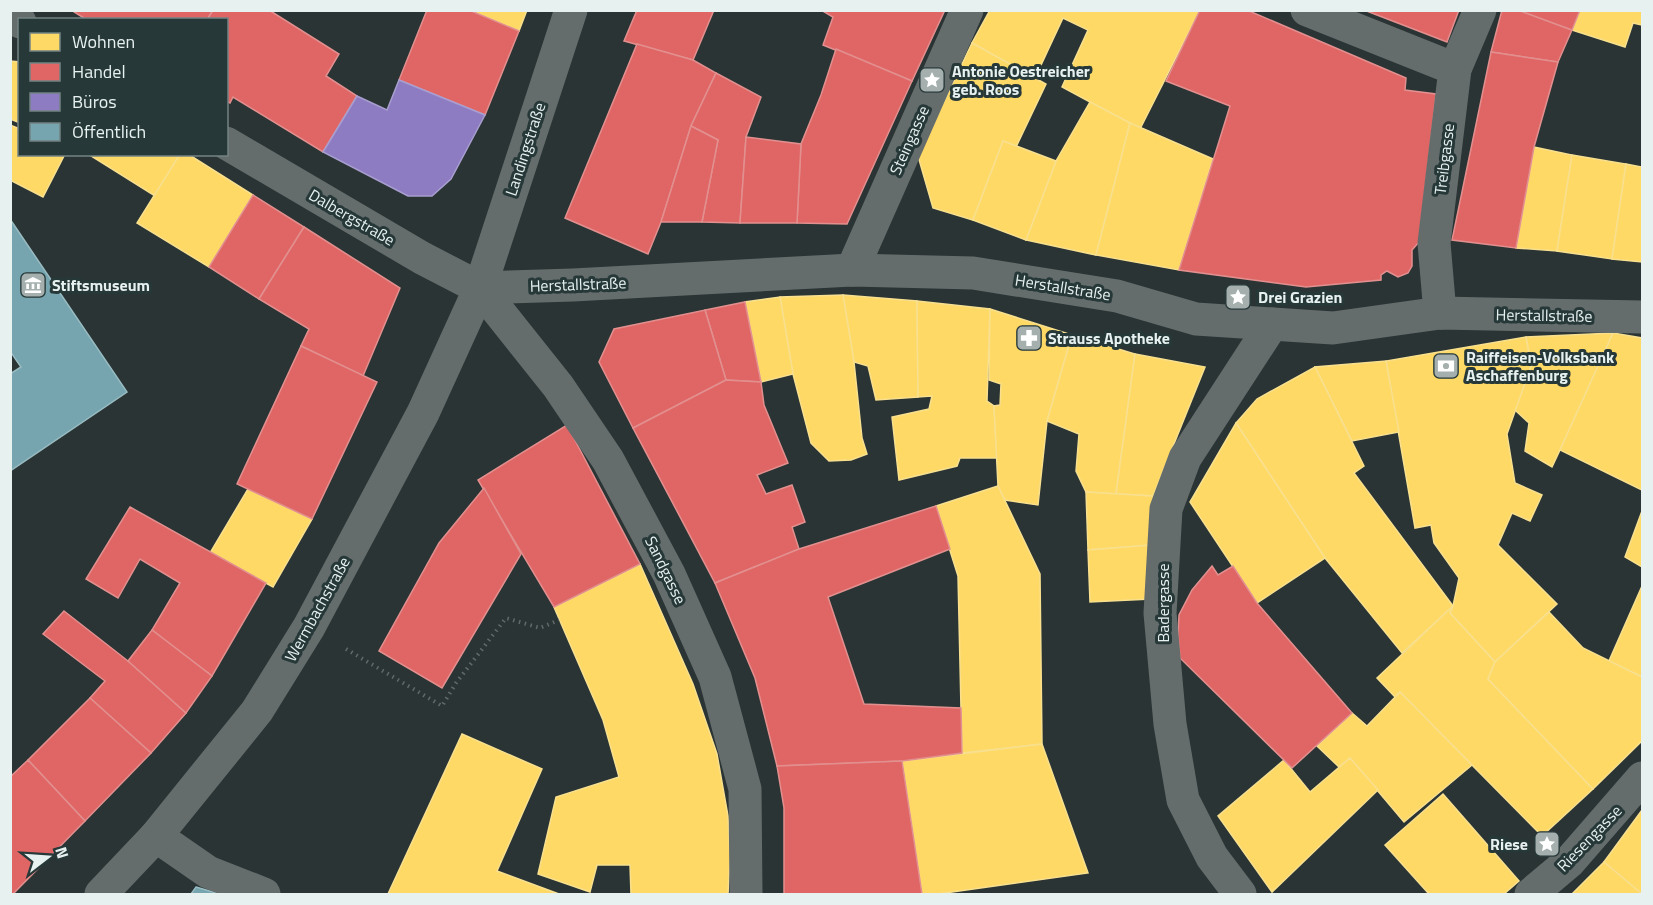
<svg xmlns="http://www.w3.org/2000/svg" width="1653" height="905" viewBox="0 0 1653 905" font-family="'Titillium Web',sans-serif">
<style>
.homes{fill:#ffd966;stroke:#f8e08f;stroke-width:1.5}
.shops{fill:#e06666;stroke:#e2908f;stroke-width:1.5}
.offices{fill:#8e7cc3;stroke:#a89fd0;stroke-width:1.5}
.public{fill:#76a5af;stroke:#98bcc2;stroke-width:1.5}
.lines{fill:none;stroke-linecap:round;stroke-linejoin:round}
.path{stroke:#616969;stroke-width:4;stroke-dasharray:1.5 4.5;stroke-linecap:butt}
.street{stroke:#656c6c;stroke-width:33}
.secondary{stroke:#656c6c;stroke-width:33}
.labels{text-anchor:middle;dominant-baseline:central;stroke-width:6;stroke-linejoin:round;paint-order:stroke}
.poi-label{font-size:16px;font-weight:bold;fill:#e6f1f0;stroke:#263838;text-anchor:start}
.street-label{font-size:16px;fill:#e6f1f0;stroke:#263838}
</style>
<rect width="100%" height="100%" fill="#2a3434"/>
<!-- homes -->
<g class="homes">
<path d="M469,10h58l-8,21z"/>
<path d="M990,10h210l-60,119 -78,-42 26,-57 -25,-12 -28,60 -63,-35z"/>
<path d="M1580,10h62v15l-9,-2 -8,24 -53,-17z"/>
<path d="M972,43l74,41 -30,63 -13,-6 -30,79 -40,-12 -15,-52z"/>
<path d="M10,61l10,1v61l-10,-4z"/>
<path d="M1090,102l40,21 -34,132 -70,-15 30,-79z"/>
<path d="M1130,123l83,36 -34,111 -83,-15z"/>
<path d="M10,125l10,4v25h45l-22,43 -33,-17z"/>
<path d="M1003,141l53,20 -30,79 -53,-20z"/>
<path d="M1534,147l38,8 -15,96 -41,-3z"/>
<path d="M88,154h92l-25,42z"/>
<path d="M180,154h8l65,41 -44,72 -72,-44z"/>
<path d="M1572,155l54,9 -14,95 -55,-8z"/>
<path d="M1626,164l16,3v95l-30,-3z"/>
<path d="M843,295l74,6 1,96 -42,3 -8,-34 -14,-4z"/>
<path d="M843,295l11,67 8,76 5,16 -16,6 -22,1 -18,-18 -18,-69 -13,-77z"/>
<path d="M780,297l13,77 -32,8 -16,-80z"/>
<path d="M917,301l73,8 -3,92 7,5 3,52h-37l-3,8 -58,14 -7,-63 37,-8 3,-13 -14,1z"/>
<path d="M990,309l82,26 -25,86 -9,84 -33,-5 -7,-14 -4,-80 6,-1 1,-21 -12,-4z"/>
<path d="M1613,333l-53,117 -8,17 -27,-16 4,-28 -14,-13 16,-44 -5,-29z"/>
<path d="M1613,333l29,5v152l-82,-40z"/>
<path d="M1072,335l63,19 -19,140 -30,-2 -10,-21 3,-37 -32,-13z"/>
<path d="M1526,337l5,29 -24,68 8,49 27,12 -12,26 -18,-8 -14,32 59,59 -62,58 -45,-49 3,-7 6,-28 -25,-35 -3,-18 -16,3 -29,-167z"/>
<path d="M1135,354l70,13 -52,129 -37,-2z"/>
<path d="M1386,361l13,71 -47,9 -37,-74z"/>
<path d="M1315,367l49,99 -10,7 99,133 -51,47 -77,-95 -89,-135 21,-24z"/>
<path d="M1236,423l89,135 -68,45 -67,-101z"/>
<path d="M998,486l42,88 2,170 -80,9 -4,-177 -22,-70z"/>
<path d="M248,489l64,30 -39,68 -63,-34z"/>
<path d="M1086,492l67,4 -2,49 -63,5z"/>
<path d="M1642,511v56l-17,-10z"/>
<path d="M1151,545v54l-61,3 -2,-52z"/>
<path d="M640,564l53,120 24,70 11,62 2,42 -2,36h-97l-1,-29h-33l-7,27 -52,-18 18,-77 63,-20 -16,-57 -49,-113z"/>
<path d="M1642,586v91l-33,-16z"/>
<path d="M1453,606l-3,7 45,49 -7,17 105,110 -51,47 -142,-144 -5,5 -18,-19z"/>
<path d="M1549,612l34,36 59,29v64l-49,48 -105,-110 7,-17z"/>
<path d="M1400,692l72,73 -68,57 -54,-64 -11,9 -22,-21 35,-33 15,13z"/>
<path d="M462,734l80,35 -45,102 62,23h-171z"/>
<path d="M1042,744l46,129 -150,21h-16l-20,-133z"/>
<path d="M1350,758l28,32 -106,102 -54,-76 66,-56 26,32z"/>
<path d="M1443,794l76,87 -15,13h-75l-44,-49z"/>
<path d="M1642,810v84l-38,-32z"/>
<path d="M1604,862l38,32h-70z"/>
</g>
<!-- shops -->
<g class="shops">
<path d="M71,10h142l-6,10h-120z"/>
<path d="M213,10h56l70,44 -13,22 31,20 -34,56 -90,-55 -3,6 -4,-2v-81h-19z"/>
<path d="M427,10h42l50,21 -34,84 -86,-35z"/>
<path d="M637,10h77l-21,50 -69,-19z"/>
<path d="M821,10h124l-33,71 -89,-36 10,-28z"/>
<path d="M1200,10h47l159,68 -1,12 31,4 -17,148 -7,8v16l-4,7 -10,4 -11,-6 -6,4v5l-75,7 -127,-17 51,-164 -64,-25z"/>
<path d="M1364,10h95l-12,32z"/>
<path d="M1502,10h16l54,20 -14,32 -67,-10z"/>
<path d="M1518,10h62l-8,20z"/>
<path d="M637,44l56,16 23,13 -25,53 -30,96 -13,32 -83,-36z"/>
<path d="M836,49l76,32 -65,143 -50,-1 4,-79 20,-49z"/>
<path d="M1491,52l67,10 -24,85 -18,101 -64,-8z"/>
<path d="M716,73l45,24 -15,40 -6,86 -38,-1 16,-82 -27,-14z"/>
<path d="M691,126l27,14 -16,82h-41z"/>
<path d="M746,137l55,7 -4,79h-57z"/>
<path d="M253,195l51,32 -45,72 -50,-32z"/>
<path d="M304,227l96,61 -37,88 -62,-30 8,-17 -50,-30z"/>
<path d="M745,302l16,80 -35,-2 -21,-70z"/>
<path d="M705,310l21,70 -93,48 -34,-66 15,-33z"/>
<path d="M301,346l76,36 -65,137 -75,-35z"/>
<path d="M726,380l35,2 3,23 24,58 -31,12 9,19 26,-9 13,37 -13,5 7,22 -84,34 -82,-155z"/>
<path d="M567,425l73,139 -86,43 -76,-127z"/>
<path d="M484,488l37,66 -79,134 -63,-37 60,-108z"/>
<path d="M936,506l14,43 -122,48 36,107 97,4 1,45 -60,8 -125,5 -22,-88 -40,-95 84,-34z"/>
<path d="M130,507l136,76 -54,93 -60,-46 28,-47 -40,-24 -22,39 -32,-19z"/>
<path d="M1212,566l6,9 15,-9 24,37 95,110 -60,55 -112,-110 -2,-24 1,-19 13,-25z"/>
<path d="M64,611l64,50 58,52 -35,40 -61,-55 15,-17 -62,-47z"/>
<path d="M152,630l60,46 -26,37 -58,-52z"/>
<path d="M90,698l61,55 -66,68 -57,-61z"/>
<path d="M28,760l57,61 -72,73h-3v-117z"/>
<path d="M902,761l20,133h-138v-86l-7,-42z"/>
</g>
<!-- offices -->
<path class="offices" d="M399,80l86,35 -34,64 -19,17h-24l-85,-44 34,-56 30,14z"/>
<!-- public -->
<g class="public">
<path d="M10,219l117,173 -117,79v-97l11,-7 -11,-16z"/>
<path d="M196,887l24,7h-29z"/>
</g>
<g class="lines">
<!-- path -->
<path class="path" d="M346,649l96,57 14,-23 50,-65 34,10 19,-8"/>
<!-- street -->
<g class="street">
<path d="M1307,10l148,59"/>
<path d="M10,15l10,7"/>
<path d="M226,143l196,115 58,30 78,98 50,74 61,114 46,103 30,112 1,105"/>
<path d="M852,270l115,-260"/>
<path d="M480,288l93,-3 279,-15 121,3 144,23 79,23 137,9 107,-15 202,4"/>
<path d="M1440,313l-6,-70 21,-174 25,-59"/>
<path d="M156,836l52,36 56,22"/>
<path d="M1240,894l-28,-37 -29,-57 -13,-76 -10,-111 6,-104 19,-51 87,-134"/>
<path d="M1531,894l38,-32 73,-84"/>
</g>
<!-- secondary -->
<path class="secondary" d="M101,894l55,-58 101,-125 52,-84 114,-214 57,-125 91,-278"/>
</g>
<!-- icons -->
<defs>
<g id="sight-square" transform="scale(1.35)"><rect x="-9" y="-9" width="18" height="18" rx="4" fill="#a4afae" stroke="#263838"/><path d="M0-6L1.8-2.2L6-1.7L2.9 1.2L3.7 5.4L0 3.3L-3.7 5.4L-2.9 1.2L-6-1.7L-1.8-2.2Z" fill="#fff"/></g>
<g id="museum-square" transform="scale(1.35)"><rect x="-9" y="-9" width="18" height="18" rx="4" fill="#a4afae" stroke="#263838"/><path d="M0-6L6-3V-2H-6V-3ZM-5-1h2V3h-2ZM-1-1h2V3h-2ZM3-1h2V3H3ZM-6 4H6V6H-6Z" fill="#fff"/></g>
<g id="pharmacy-square" transform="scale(1.35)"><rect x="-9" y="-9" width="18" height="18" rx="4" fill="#a4afae" stroke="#263838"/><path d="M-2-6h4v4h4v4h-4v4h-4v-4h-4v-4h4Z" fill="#fff"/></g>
<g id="bank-square" transform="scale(1.35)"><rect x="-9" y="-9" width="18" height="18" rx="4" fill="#a4afae" stroke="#263838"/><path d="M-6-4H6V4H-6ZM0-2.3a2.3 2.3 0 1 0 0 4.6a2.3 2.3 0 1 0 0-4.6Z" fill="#fff"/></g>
</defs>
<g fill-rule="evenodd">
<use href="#sight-square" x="932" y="80"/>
<use href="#museum-square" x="33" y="285"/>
<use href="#sight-square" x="1238" y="297"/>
<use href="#pharmacy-square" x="1029" y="338"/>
<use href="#bank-square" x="1446" y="366"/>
<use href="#sight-square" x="1547" y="844"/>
</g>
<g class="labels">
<!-- poi labels -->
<g class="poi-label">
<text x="952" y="71">Antonie Oestreicher<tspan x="952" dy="18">geb. Roos</tspan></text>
<text x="52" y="285">Stiftsmuseum</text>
<text x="1258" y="297">Drei Grazien</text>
<text x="1048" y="338">Strauss Apotheke</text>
<text x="1466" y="357">Raiffeisen-Volksbank<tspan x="1466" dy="18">Aschaffenburg</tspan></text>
<text x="1528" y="844" text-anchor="end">Riese</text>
</g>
<!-- street labels -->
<g class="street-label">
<text transform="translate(909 140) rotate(-66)">Steingasse</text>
<text transform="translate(525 149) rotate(-72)">Landingstraße</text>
<text transform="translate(1444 159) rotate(-83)">Treibgasse</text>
<text transform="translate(352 217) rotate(30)">Dalbergstraße</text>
<text transform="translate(578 284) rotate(-2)">Herstallstraße</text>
<text transform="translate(1063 287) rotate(9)">Herstallstraße</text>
<text transform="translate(1544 315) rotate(1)">Herstallstraße</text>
<text transform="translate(666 570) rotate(64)">Sandgasse</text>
<text transform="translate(1163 603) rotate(-90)">Badergasse</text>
<text transform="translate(317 609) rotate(-61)">Wermbachstraße</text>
<text transform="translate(1589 838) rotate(-46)">Riesengasse</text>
</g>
</g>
<!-- border -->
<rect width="1653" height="905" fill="none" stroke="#e6f1f0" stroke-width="24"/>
<!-- legend -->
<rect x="18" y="18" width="210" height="138" fill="#263838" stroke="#738282" stroke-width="1.5"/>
<rect x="30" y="33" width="30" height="18" fill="#ffd966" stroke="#738282" stroke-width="1.5"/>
<text x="72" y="48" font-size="18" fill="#e6f1f0">Wohnen</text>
<rect x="30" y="63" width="30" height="18" fill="#e06666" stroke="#738282" stroke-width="1.5"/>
<text x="72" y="78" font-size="18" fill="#e6f1f0">Handel</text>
<rect x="30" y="93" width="30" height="18" fill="#8e7cc3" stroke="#738282" stroke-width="1.5"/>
<text x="72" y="108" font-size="18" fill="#e6f1f0">Büros</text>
<rect x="30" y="123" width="30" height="18" fill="#76a5af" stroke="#738282" stroke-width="1.5"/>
<text x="72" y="138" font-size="18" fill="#e6f1f0">Öffentlich</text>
<!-- north arrow -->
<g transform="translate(48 857) rotate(73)" stroke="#263838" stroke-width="4.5" paint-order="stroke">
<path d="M0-4.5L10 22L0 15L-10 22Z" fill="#e6f1f0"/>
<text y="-9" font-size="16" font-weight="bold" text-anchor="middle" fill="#e6f1f0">N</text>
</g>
</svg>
